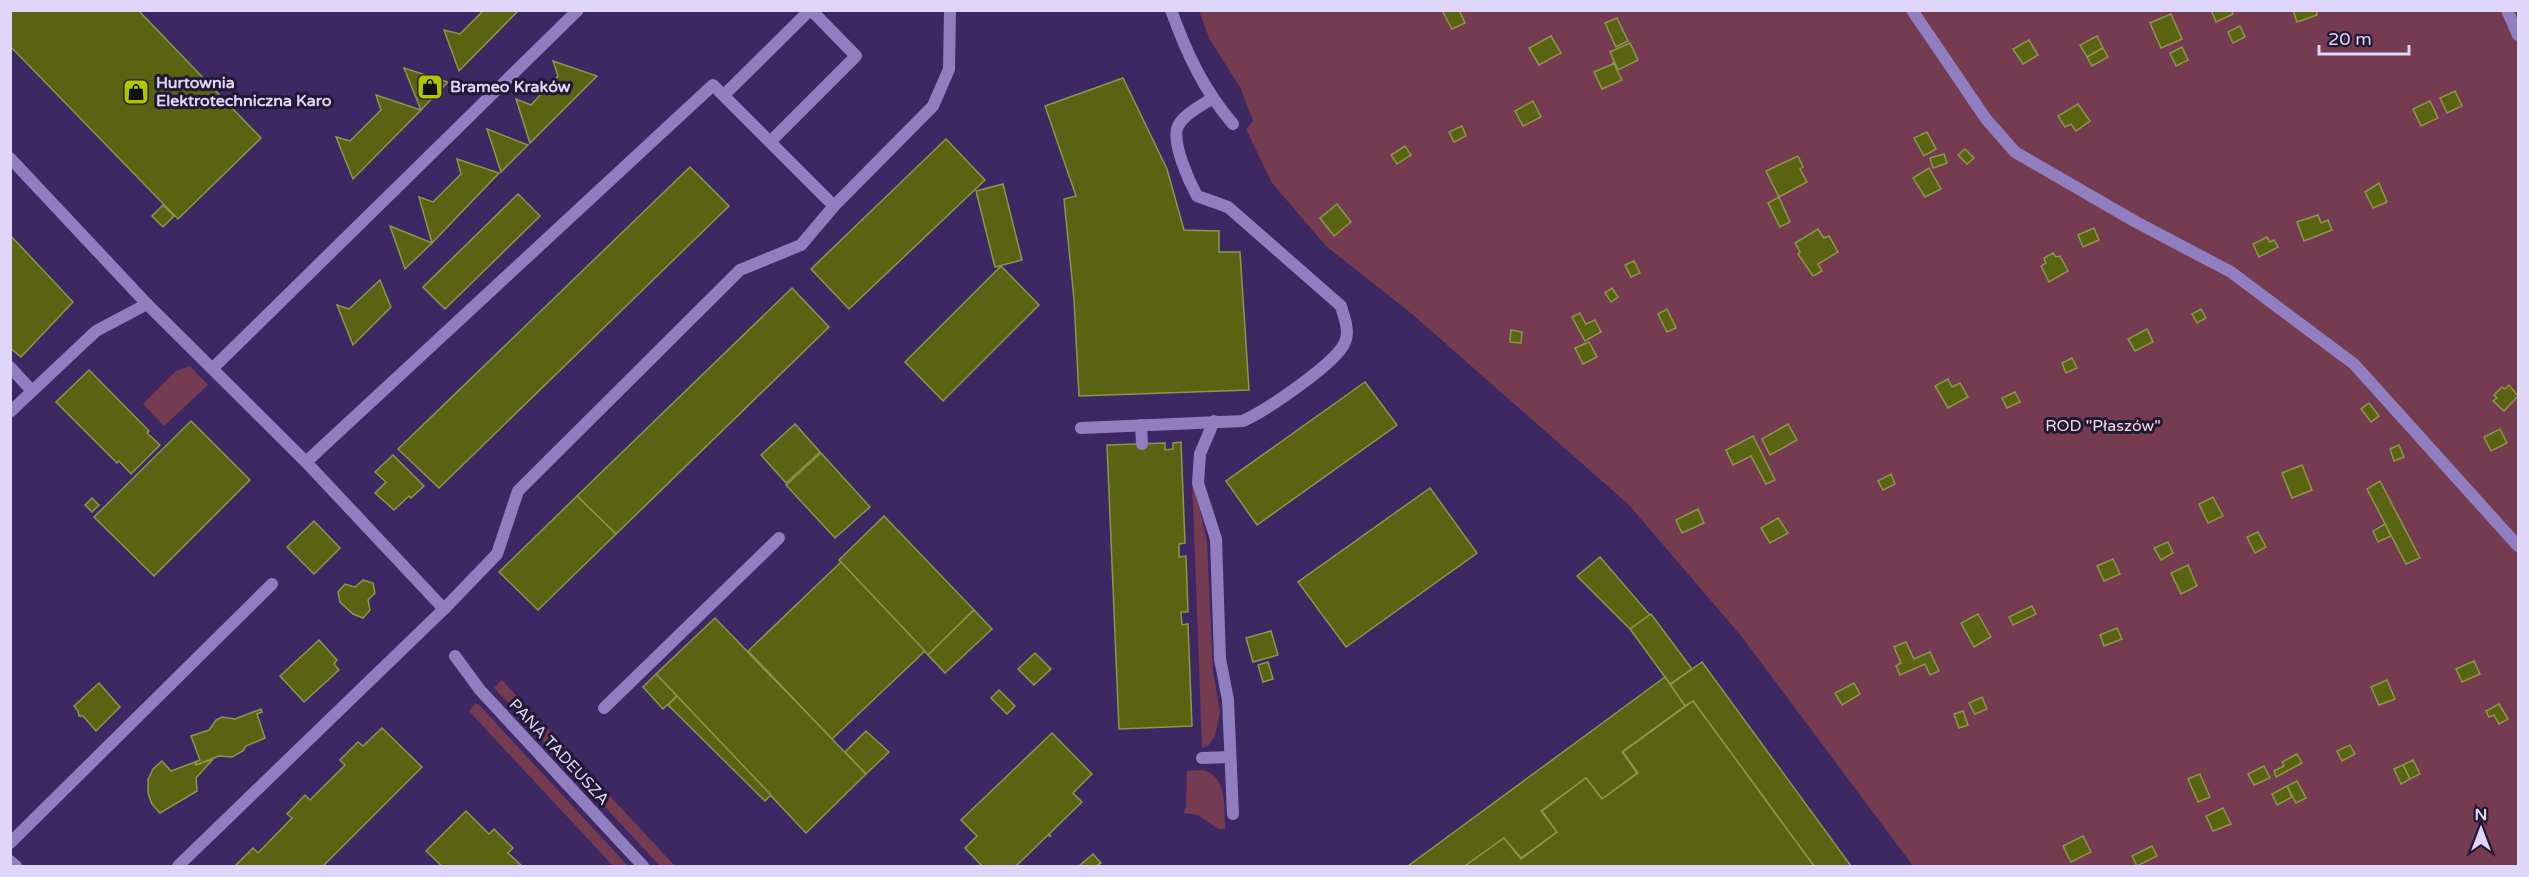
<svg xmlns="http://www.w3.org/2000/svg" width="2529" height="877" viewBox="0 0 2529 877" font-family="'Varela Round',sans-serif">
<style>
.green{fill:#743b51}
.building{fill:#596312;stroke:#8b974c;stroke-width:1.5}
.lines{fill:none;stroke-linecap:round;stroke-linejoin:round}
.lane{stroke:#917ec1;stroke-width:12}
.street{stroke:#917ec1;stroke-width:12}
.labels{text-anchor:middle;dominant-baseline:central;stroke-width:6;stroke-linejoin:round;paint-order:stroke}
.poi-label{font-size:16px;font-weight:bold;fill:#dfd6fa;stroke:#211933;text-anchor:start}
.park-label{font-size:16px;fill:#f2dae1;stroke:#211933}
.street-label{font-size:16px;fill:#dfd6fa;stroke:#211933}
</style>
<rect width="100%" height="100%" fill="#3d2864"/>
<!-- green -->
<g class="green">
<path d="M1199,11h1319v855h-605l-171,-229 -114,-133 -216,-190 -86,-68 -54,-63 -26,-54 7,-8 -13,-34 -30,-47z"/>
<path d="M190,366l18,19 -44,41 -21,-22 33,-33z"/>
<path d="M1192,477l15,64 6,129 7,42 -5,24 -6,9 -7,3z"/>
<path d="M502,680l173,186h-15l-166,-178z"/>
<path d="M476,703l4,3 148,160h-15l-144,-155z"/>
<path d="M1203,770c25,6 21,39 22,59h-7l-20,-14 -15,-2 3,-6 1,-36z"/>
</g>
<!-- building -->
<g class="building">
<path d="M10,10h128l123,128 -83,81 -168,-173z"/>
<path d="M484,10h35l-60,61 -15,-41 16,4z"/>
<path d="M1446,10h13l6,13 -13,6 -9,-17z"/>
<path d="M2211,10h21l1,4 -17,8z"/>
<path d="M2293,10h23l1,5 -20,7z"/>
<path d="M2171,14l11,25 -21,9 -11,-25z"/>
<path d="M1617,18l11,23 -12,6 -11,-24z"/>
<path d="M2240,26l5,11 -12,6 -5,-11z"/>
<path d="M1551,36l10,17 -22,12 -10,-17z"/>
<path d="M2097,36l6,12 -16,9 -7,-12z"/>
<path d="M2029,40l9,15 -15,9 -10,-15z"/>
<path d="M1630,43l8,17 -20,10 -8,-18z"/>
<path d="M2182,47l6,13 -12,6 -6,-13z"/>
<path d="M2103,48l5,9 -16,9 -5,-9z"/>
<path d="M553,61l44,15 -67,67 -14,-44 15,6 27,-29z"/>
<path d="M1613,62l9,18 -20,9 -8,-17 19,-8z"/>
<path d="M404,68l44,14 -27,28z"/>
<path d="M1123,78l44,91 17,61 35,1v21h21l9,138 -170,6 -5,-97 -10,-100 12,-3 -31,-90z"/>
<path d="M2455,91l7,15 -15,7 -7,-15z"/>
<path d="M376,95l45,15 -68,69 -17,-42 14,4 31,-31z"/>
<path d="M1533,101l8,16 -18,9 -8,-15z"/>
<path d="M2430,101l8,17 -17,8 -8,-17z"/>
<path d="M2078,104l12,17 -14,10 -5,-7 -6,3 -7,-11z"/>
<path d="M1462,126l4,10 -12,6 -5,-10z"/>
<path d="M487,129l41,16 -27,27z"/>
<path d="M1927,132l9,17 -12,7 -10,-18z"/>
<path d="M946,139l39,41 -136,129 -38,-40z"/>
<path d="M1405,146l6,9 -14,9 -6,-9z"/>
<path d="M1965,149l9,9 -7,6 -9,-9z"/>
<path d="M1944,154l3,9 -14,5 -3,-10z"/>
<path d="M1798,156l5,11 -3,2 7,13 -28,15 -13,-26z"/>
<path d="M457,159l42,14 -67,70 -13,-46 14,5 28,-28z"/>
<path d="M690,167l39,39 -290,282 -41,-39z"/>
<path d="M1929,168l12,21 -16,8 -12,-19z"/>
<path d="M2379,183l8,19 -14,6 -8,-16z"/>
<path d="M1003,184l19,76 -27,7 -19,-76z"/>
<path d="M518,194l22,22 -95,93 -22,-22z"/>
<path d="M1779,197l11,25 -10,5 -12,-24z"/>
<path d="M1337,204l14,18 -17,14 -14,-18z"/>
<path d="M163,205l11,11 -11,11 -11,-11z"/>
<path d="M2318,215l3,8 7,-3 4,10 -28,11 -7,-19z"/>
<path d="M390,226l42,17 -27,26z"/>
<path d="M2094,228l5,12 -16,7 -5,-12z"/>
<path d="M1818,229l6,9 5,-2 9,16 -20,12 4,7 -9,5 -15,-22 2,-2 -5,-9z"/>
<path d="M10,235l63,67 -52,55 -11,-9z"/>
<path d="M2267,237l3,5 4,-2 4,7 -19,10 -6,-13z"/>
<path d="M2053,253l3,4 4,-1 8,15 -19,11 -8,-16 5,-3 -2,-5z"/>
<path d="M1634,261l6,12 -9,4 -6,-12z"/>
<path d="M1001,266l38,39 -96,96 -38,-39z"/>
<path d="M380,280l11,27 -38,38 -16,-40 12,4z"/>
<path d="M792,288l37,39 -213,207 -39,-38z"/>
<path d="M1612,288l6,9 -7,5 -6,-9z"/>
<path d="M1667,309l9,19 -9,4 -9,-18z"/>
<path d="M2201,309l5,9 -9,5 -5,-9z"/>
<path d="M1580,313l6,11 9,-4 6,12 -16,9 -13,-24z"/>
<path d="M2147,329l6,13 -18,9 -7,-12z"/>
<path d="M1511,330l11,2 -1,11 -11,-1z"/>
<path d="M1589,342l8,15 -14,7 -8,-16z"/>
<path d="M2072,358l5,10 -11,5 -4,-10z"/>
<path d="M89,370l60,61 -2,2 13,12 -29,29 -12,-13 -2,2 -61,-61z"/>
<path d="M1948,379l4,8 8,-4 8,14 -20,11 -13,-22z"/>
<path d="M1365,382l32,43 -140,100 -31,-44z"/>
<path d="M2509,385l9,11 -14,15 -11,-10 4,-3 -3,-3 8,-8 3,2z"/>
<path d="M2015,392l5,10 -13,6 -5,-10z"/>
<path d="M2369,403l10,13 -8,6 -10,-13z"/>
<path d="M191,421l59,59 -96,96 -60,-59z"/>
<path d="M795,424l25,28 -34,31 -25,-28z"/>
<path d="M1788,424l9,16 -27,15 -8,-16z"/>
<path d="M2500,429l7,14 -16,8 -7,-14z"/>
<path d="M1753,436l22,44 -9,4 -15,-28 -18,9 -7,-15z"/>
<path d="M1181,442l4,101 -6,1v13l7,-1 2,56h-7l1,13 6,-1 4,102 -73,3 -12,-284 58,-2v7l8,-1v-6z"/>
<path d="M2399,445l5,12 -10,4 -4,-12z"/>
<path d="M821,453l49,54 -35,31 -49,-53z"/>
<path d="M393,455l31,31 -13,12 -2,-2 -15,14 -19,-17 11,-11 -11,-10z"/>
<path d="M2302,465l10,25 -20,8 -10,-25z"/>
<path d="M1891,474l4,10 -12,6 -5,-9z"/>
<path d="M2380,481l40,77 -14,6 -39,-75z"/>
<path d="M1430,488l47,65 -131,94 -48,-65z"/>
<path d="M577,496l39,38 -78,76 -39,-38z"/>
<path d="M2213,497l10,19 -15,7 -9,-19z"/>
<path d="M92,498l7,7 -7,7 -7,-7z"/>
<path d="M1698,509l6,14 -22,10 -6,-13z"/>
<path d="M884,516l90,94 -46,45 -89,-95z"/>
<path d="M1778,518l10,15 -18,10 -9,-15z"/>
<path d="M314,521l26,27 -26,26 -27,-27z"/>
<path d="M2385,524l6,12 -13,6 -5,-11z"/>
<path d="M2258,532l8,15 -11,6 -8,-16z"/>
<path d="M2168,542l5,11 -12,7 -7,-12z"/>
<path d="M1600,557l50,58 -20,14 -53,-53z"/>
<path d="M2113,559l7,15 -16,7 -7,-15z"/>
<path d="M841,562l84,89 -93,88 -84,-88z"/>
<path d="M2188,565l9,21 -16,8 -10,-21z"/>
<path d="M363,580l10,3 2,10 -7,7 2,10 -7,8 -10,-4 -13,-12 -2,-10 7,-8 10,3z"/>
<path d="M2032,606l4,8 -23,11 -4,-8z"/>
<path d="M974,610l18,19 -47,44 -17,-18z"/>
<path d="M1651,614l41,55 -22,15 -40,-55z"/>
<path d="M1978,614l13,23 -17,10 -13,-24z"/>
<path d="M715,618l151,156 -60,59 -150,-159z"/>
<path d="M2117,628l5,11 -18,7 -4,-11z"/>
<path d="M1271,631l7,24 -25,7 -7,-24z"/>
<path d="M319,640l18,20 -3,4 5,6 -35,32 -24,-26z"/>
<path d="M1906,642l8,17 16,-7 9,19 -9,4 -5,-11 -25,11 -4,-9 5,-3 -7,-16z"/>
<path d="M1035,653l16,16 -17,16 -16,-16z"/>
<path d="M2474,661l6,13 -18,8 -6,-13z"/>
<path d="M1268,662l5,17 -10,3 -5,-17z"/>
<path d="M1702,662l149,204h-37l-121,-165 -8,5 -15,-21z"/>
<path d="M656,674l21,22 -14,13 -20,-22z"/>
<path d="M1665,677l20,29 -63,46 15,21 -35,26 -16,-21 -45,33 16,21 -36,26 -17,-20 -39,28h-57z"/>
<path d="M2387,680l8,19 -16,6 -8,-18z"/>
<path d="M99,683l21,24 -24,24 -13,-15h-4l-1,-5 -4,-5z"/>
<path d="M1854,683l6,11 -18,11 -7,-12z"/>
<path d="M999,690l16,16 -8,8 -16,-16z"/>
<path d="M677,696l94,99 -6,6 -97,-96z"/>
<path d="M1982,697l5,12 -12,5 -6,-11z"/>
<path d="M1693,701l121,165h-349l39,-28 17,21 36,-27 -15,-21 44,-33 16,21 36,-26 -15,-21z"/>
<path d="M2499,704l9,15 -9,5 -5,-9 -5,2 -3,-6z"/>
<path d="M261,709l1,3 -5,2 8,24 -19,8 -3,5 -11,6 -13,-1 -23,9 -1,-3 5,-2 -9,-24 18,-6 7,-10 6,-3 13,2z"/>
<path d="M1963,711l5,14 -9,3 -5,-14z"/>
<path d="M382,728l40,39 -99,99h-88l18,-18 5,5 34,-35 -5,-4 18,-19 5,5 35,-35 -5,-5 18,-18 5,4z"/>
<path d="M866,731l23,21 -23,22 -21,-22z"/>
<path d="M1052,733l40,41 -19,19 9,9 -33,32 2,3 -3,-2 -32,31h-34l-17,-18 12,-12 -16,-16z"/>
<path d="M2350,745l5,9 -13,7 -5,-10z"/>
<path d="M2297,754l5,9 -26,14 -2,-6 10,-5 -2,-4z"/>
<path d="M213,759l-17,19 1,13 -37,22 -8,-9 -4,-11v-13l5,-11 9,-8 9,10 24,-9 1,3z"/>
<path d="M2413,760l7,14 -10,5 -7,-14z"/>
<path d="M2403,765l7,14 -9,5 -7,-15z"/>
<path d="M2264,766l6,12 -16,7 -6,-11z"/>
<path d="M2200,774l10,23 -12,5 -10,-23z"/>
<path d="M2297,781l9,17 -10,5 -9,-17z"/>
<path d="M2287,786l5,11 -15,8 -5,-11z"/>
<path d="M2223,808l8,16 -18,7 -7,-15z"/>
<path d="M466,811l23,23 5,-5 19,19 -5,5 14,13h-80l-16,-15z"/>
<path d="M2083,836l8,16 -20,10 -8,-16z"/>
<path d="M2152,846l5,10 -20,10 -5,-10z"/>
<path d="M1093,854l8,9 -5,3h-17z"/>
</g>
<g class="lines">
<!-- lane -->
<g class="lane">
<path d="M1912,10l74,109 29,33 121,70 95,50 123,92 164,182"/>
<path d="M2507,10l11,25"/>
<path d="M724,95l86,-85"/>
<path d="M770,142l86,-86 -45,-46"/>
<path d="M10,158l137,146 159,158"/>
<path d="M10,367l22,24"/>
<path d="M213,368l365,-358"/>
<path d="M10,412l86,-81 51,-27"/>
<path d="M1214,421l-14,33 -2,29 18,56 4,120 8,41 5,114"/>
<path d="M1141,425l1,19"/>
<path d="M1081,428l162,-7c22,-10 94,-58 102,-79 5,-11 -1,-25 -4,-36l-113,-99 -31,-11c-8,-15 -24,-50 -20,-67 3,-13 24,-23 34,-30"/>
<path d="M444,609l-138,-147 407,-377 121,121"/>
<path d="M604,708l175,-170"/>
<path d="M1202,758l27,-1"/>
<path d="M10,843l262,-259"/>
<path d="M10,861l6,5"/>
<path d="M178,866l266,-257 53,-55 21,-63 222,-221 61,-25 33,-39 99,-100 16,-37 1,-59"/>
</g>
<!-- street -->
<g class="street">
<path d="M1171,10c16,44 32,79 62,114"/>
<path d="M455,656l25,34 163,176"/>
</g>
</g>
<!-- icons -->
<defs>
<g id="shop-square" transform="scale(1.35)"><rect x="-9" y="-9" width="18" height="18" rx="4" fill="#b1c500" stroke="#211933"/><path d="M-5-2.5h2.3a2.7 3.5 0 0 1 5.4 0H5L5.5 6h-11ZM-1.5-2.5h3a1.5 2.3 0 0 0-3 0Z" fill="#111"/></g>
</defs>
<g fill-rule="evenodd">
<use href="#shop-square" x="430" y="87"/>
<use href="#shop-square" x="136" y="92"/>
</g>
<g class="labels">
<!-- poi labels -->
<g class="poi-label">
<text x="156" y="83">Hurtownia<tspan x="156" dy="18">Elektrotechniczna Karo</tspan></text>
<text x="450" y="87">Brameo Kraków</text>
</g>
<!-- park labels -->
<g class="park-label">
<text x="2103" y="426">ROD "Płaszów"</text>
</g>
<!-- street labels -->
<g class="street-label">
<text transform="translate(559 752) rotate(47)">PANA TADEUSZA</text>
</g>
</g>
<!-- border -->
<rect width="2529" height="877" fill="none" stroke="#dfd6fa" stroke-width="24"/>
<!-- north arrow -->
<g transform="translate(2481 829)" stroke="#211933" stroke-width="4.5" paint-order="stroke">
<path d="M0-4.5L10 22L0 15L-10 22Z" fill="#dfd6fa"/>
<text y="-9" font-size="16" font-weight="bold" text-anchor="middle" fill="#dfd6fa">N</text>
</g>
<!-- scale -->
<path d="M2319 45v9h90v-9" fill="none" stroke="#dfd6fa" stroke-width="3"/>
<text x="2328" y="45" font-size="18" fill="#dfd6fa" stroke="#211933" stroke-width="4.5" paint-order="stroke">20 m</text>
</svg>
